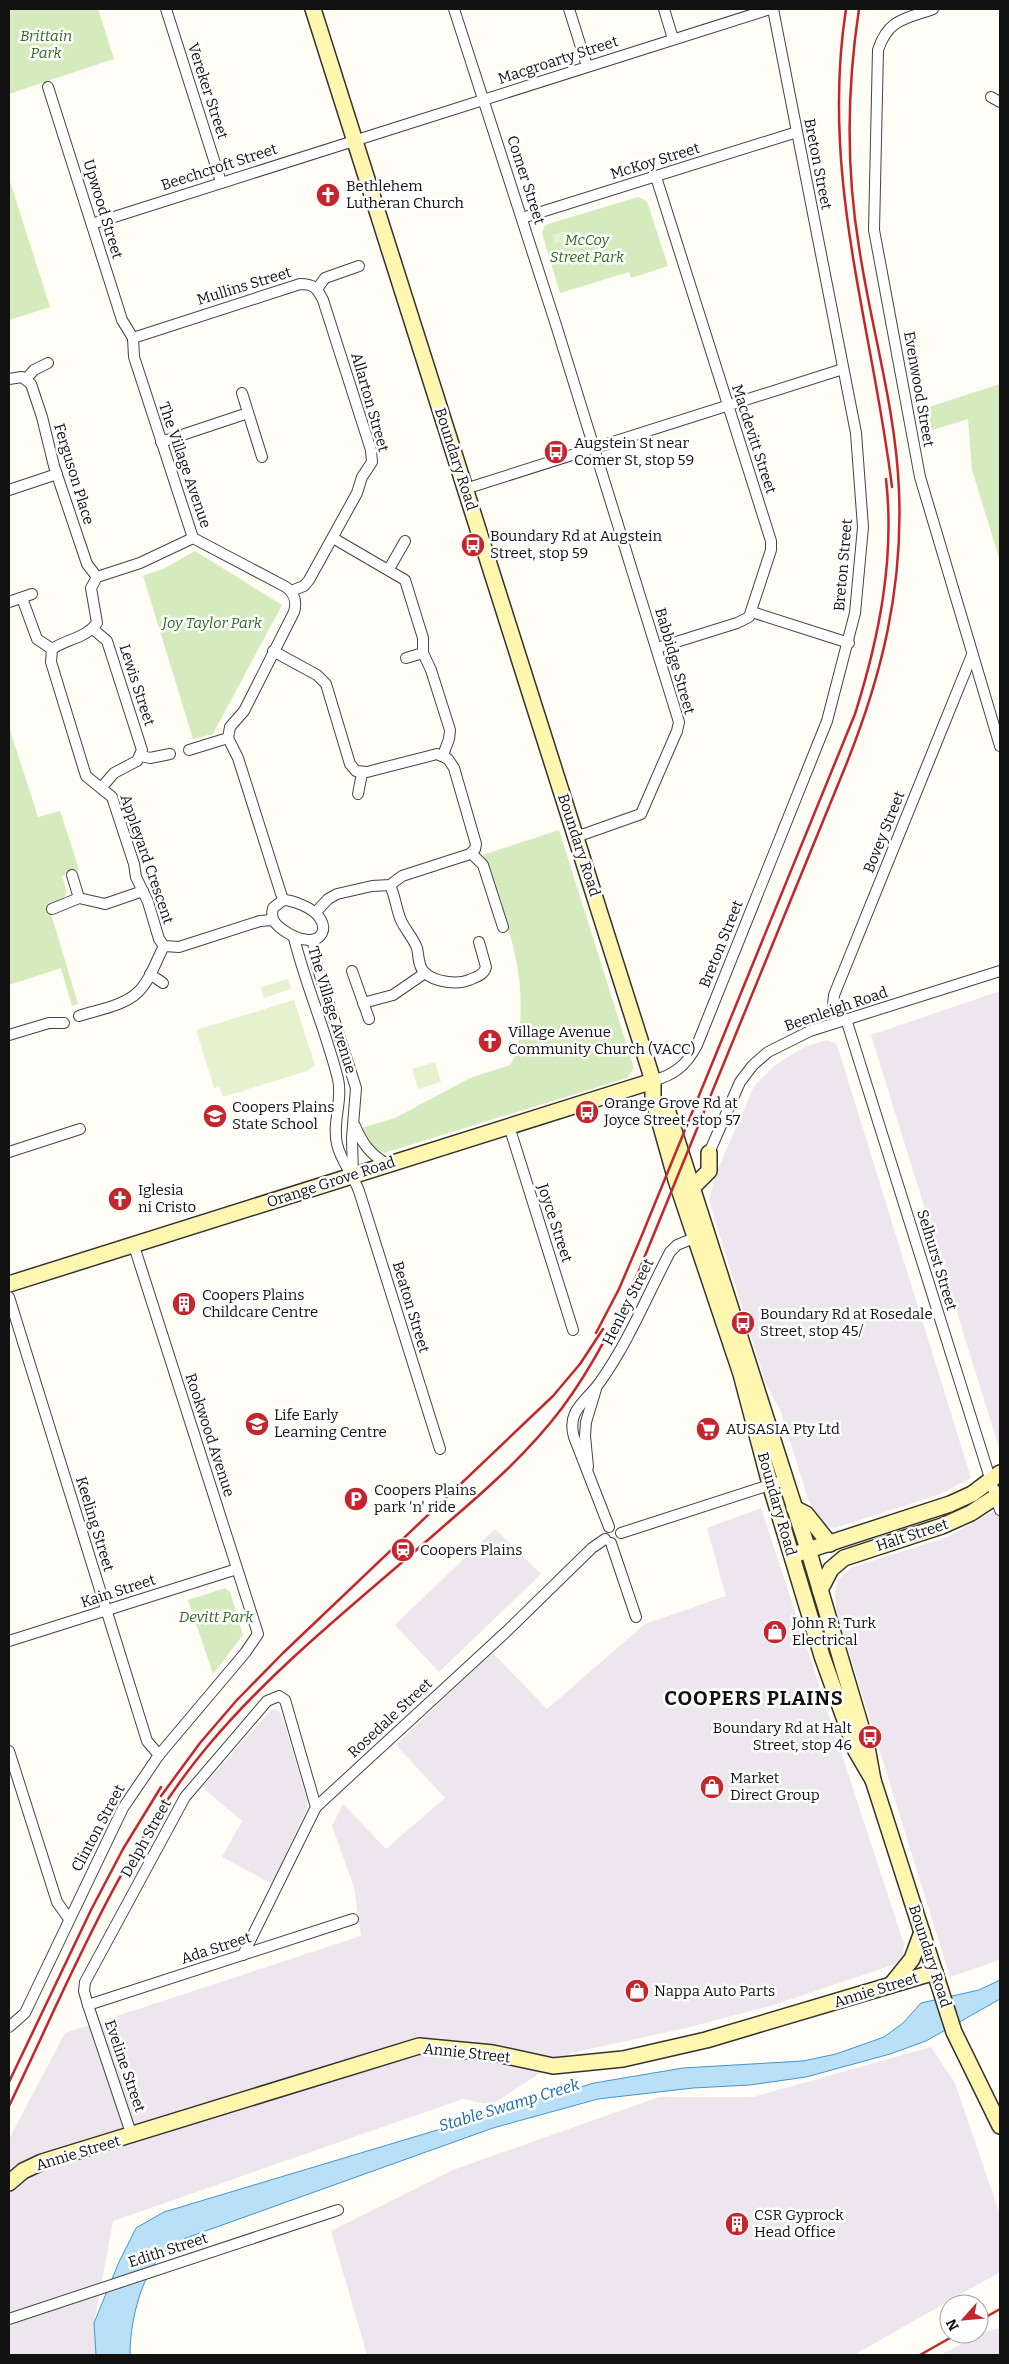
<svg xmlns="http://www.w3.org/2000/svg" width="1009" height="2364" viewBox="0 0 1009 2364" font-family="Bitter,serif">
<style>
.industrial{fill:#eee6ef}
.green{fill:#d5ebbd}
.pitch{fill:#e6f2cf}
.water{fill:#b9e0f7;stroke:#3f96cf}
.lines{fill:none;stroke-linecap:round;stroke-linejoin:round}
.street-casing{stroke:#444;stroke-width:12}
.secondary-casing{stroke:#333;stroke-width:18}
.street{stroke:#fff;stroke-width:10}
.secondary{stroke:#fff6b0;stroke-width:15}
.rail{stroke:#c4262e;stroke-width:2.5}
.labels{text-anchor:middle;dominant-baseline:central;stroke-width:5;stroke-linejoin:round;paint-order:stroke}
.park-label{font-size:15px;font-style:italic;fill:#2f6b1f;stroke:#fff}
.street-label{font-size:15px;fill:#111;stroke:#fff}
.poi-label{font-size:15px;fill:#111;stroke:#fff;text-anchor:start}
.water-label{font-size:16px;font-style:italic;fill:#1768a6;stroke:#fff}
.district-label{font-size:20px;font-weight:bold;letter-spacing:1px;fill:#111;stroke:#fff}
</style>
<rect width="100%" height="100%" fill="#fffdf5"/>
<!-- industrial -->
<g class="industrial">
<path d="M1000,991v460l-129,-416z"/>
<path d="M827,1040l9,4 2,4 133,430 -31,16 -105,34 -10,-2 -16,-24 -28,-90 -15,-28 -57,-183 6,-25 39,-90 20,-20 30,-19z"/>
<path d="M761,1508l143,436 -1,11 -7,9 -122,41 -88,23 -115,25 -80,52 -28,-6 -350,122 -19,102 2,32h-87v-216l56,-106 296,-97 -7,-49 -22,-61 11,-22 43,45 59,-51 -49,-53 96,-93 55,57 98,-85 81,-28 -19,-68z"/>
<path d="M1000,1508v452l-50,17 -114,-367 -1,-18 3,-12 12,-12 97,-31z"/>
<path d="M495,1529l46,45 -102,98 -44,-47z"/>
<path d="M272,1709l7,2 4,8 24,80v9l-35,76 -50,-27 20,-36 -40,-34z"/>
<path d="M931,2047l24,36 45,132v57l-146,83h-487l-36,-124 122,-61 206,-73h94z"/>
<path d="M1000,2328v27h-60l45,-23z"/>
</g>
<!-- green -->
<g class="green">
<path d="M9,9h89l16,50 -105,35z"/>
<path d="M9,178l41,129 -41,13z"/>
<path d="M638,197l9,4 21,65 -37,12 -2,-6 -69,21 -18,-60 3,-8z"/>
<path d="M1000,384v177l-28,-91 -4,-51 -42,13 -6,-22z"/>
<path d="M195,551l87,54 -69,129 -20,5 -50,-163 22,-8z"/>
<path d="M9,727l29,90 22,-6 19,58 -17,7 5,16 -3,5 -15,10 29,97 -6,2 -11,-38 -52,17z"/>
<path d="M559,830l75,238 -7,10 -243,75 -15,-8 -8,-17 34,-10 75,-40 40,-13c9,-13 9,-24 10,-40 5,-64 -17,-111 -37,-170z"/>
<path d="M225,1588l5,4 13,43 -30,39 -25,-74z"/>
</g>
<!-- pitch -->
<g class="pitch">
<path d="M565,231l3,9 -14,4 -2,-9z"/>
<path d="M288,979l3,10 -27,9 -3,-11z"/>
<path d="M294,1000l21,65 -8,6 -84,26 -3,-10 -6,1 -18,-58z"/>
<path d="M435,1062l6,20 -23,7 -6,-20z"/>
</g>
<!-- water -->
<path class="water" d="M1000,1980v19l-74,42 -36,13 -84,23 -56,8 -57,3 -95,11 -105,29 -307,110c-9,6 -22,13 -28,21 -19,25 -28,65 -28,96h-34l-2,-32 25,-61 17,-34 28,-16 430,-129 89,-15 120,-7 33,-7 48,-17 19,-14 18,-20 58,-13z"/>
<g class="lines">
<!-- street casing -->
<g class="street-casing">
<g id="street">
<path d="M166,9l55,173"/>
<path d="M454,9l102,316 123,397 -2,9 -36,83 -65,23"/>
<path d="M569,9l18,57"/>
<path d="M664,9l9,30"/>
<path d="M933,9c-28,10 -45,10 -55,41l-4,180 46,247 80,269"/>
<path d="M48,87l74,233 11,18"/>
<path d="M991,97l9,5"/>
<path d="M656,177l115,364v9l-22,67 -12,6 -80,25"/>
<path d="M522,218l275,-86"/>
<path d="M92,224l678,-215"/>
<path d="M317,289l8,-11 34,-12"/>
<path d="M133,338l1,19 59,181 93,49c9,7 11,15 8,25l-50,99 -14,16 -2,11 10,20 45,142"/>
<path d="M133,338l167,-54c14,0 17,4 23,16l48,150 1,12 -10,15 -5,16 -48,87 -5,6 -13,5"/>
<path d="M9,379l13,-2 9,7 11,33 12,49 33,98 10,13"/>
<path d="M26,379l8,-9 14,-7"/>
<path d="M242,393l20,64"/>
<path d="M161,442l87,-29"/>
<path d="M465,489l378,-120"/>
<path d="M9,490l48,-16"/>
<path d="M193,538l-53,25 -43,14 -6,11 6,35c-11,15 -30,16 -45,26l-1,13 35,114 26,21 22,67 2,13 12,25 11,37 5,7 15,1 81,-26 13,-1"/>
<path d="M333,538l72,42 18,58v15l8,17 19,60 -1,9 -6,16"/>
<path d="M389,569l16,-28"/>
<path d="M22,598l15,41 15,10"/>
<path d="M9,602l23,-8"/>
<path d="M752,612l97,31"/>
<path d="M93,629l14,12 35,109 -5,11 -23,12 -12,14"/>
<path d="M273,651l44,24 9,9 24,80 6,7 11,1 70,-18 11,5 6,9 22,76 -1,5 -5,5 -68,22 -12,9 -18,1 -35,8 -9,5 -12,13"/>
<path d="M406,658l17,-5"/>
<path d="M189,750l39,-12"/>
<path d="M141,756l9,2 20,-4"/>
<path d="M358,794l4,-21"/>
<path d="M471,853l12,12 20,62"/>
<path d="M72,875l7,23"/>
<path d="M390,885c5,11 6,22 10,33 4,11 13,19 17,30 2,9 1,19 8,25 10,9 32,12 44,7 7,-3 15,-5 17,-13l-7,-25"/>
<path d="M283,900c7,0 12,2 19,5 37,15 22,53 -19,25 -8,-6 -13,-11 -10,-22z"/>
<path d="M52,909l27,-11 26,6 38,-13"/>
<path d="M294,938c12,48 32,93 44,141 5,22 -6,43 -1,65 4,18 16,30 22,47l81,258"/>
<path d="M313,941l3,22 40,125 -4,50 1,36"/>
<path d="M352,971l17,48"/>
<path d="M150,974l13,9"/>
<path d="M363,1003l30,-8 32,-22"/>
<path d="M79,1016c18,-6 44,-10 58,-23 13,-12 19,-32 27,-47"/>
<path d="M846,1019l154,491"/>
<path d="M836,1022l-3,-17 1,-10 138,-340"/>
<path d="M9,1035l40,-12h15"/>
<path d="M653,1081c22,-7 33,-15 44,-36l130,-324 28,-108 8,-86 -7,-94 -83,-424"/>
<path d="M355,1126c7,17 15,28 32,38"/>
<path d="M509,1126l64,204"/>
<path d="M9,1152l71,-23"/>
<path d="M709,1153l31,-71 13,-17 15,-13 42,-21 190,-60"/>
<path d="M9,1297l138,444 12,14"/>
<path d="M588,1467l-3,-31 1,-14 10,-33"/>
<path d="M609,1527l-35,-90c-8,-27 13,-36 26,-55 29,-41 47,-86 70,-130l7,-7 17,-7"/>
<path d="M621,1533l164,-53"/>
<path d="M611,1543l25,74"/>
<path d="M9,1641l228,-72"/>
<path d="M9,1751l48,151 12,17"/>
<path d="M243,1955l73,-148 190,-175 86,-84 13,-9"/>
<path d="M88,2005l265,-86"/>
<path d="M9,2027l16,-14 98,-205 36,-53 86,-102 13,-19 -124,-388"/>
<path d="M132,2136l-44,-131 -4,-14 1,-9 100,-185 82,-96 12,-5 6,4 31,107"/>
<path d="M9,2319l329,-109"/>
</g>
</g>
<!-- secondary casing -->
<g class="secondary-casing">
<g id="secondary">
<path d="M313,9l335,1056 5,16v17l23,82 65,194 29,110 52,172 34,95 17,29"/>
<path d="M667,1109l144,450 56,188 6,33 81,252 46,94"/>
<path d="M692,1188l17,-17v-18"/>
<path d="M9,1284l644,-203"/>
<path d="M794,1508l12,6 24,30"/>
<path d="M799,1553l151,-49 22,-10 28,-21"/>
<path d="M820,1590l11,-21 13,-11 98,-32 29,-13 29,-19"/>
<path d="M891,1985l21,-26 10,-27"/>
<path d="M9,2183l14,-12 19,-9 377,-116 74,7 60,13 70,-7 83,-19 229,-68"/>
</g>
</g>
<!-- street -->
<use href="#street" class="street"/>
<!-- secondary -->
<use href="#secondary" class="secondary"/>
<!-- rail -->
<g class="rail">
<path d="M846,9c-26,167 26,315 46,478"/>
<path d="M596,1333l23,-44 23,-54 213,-521c24,-76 40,-155 31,-235"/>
<path d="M161,1796l39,-53 36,-42 47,-48 270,-257 27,-32 23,-35"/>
<path d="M9,2082l82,-172 32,-61 38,-62"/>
<path d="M9,2106c59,-122 110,-253 198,-359 69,-83 158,-151 238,-222 42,-36 84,-73 117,-117 32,-43 56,-92 78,-140l206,-503c36,-90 57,-176 53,-274 -3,-82 -28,-163 -40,-244 -13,-79 -12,-159 0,-238"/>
<path d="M979,2321l21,-12"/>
<path d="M920,2355l37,-21"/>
</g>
</g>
<!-- icons -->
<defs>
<g id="church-disc" transform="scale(1.25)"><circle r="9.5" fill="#c4262e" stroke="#fff"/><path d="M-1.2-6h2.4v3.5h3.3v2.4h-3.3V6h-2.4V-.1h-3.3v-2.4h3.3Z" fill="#fff"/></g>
<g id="bus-disc" transform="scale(1.25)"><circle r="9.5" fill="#c4262e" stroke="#fff"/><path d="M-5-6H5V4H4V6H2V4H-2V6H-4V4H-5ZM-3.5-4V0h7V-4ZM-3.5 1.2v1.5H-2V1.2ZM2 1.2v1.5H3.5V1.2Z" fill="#fff"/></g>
<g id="school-disc" transform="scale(1.25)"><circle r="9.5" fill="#c4262e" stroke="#fff"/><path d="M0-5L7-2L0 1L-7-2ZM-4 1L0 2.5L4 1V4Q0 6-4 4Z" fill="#fff"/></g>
<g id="building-disc" transform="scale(1.25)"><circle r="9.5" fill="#c4262e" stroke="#fff"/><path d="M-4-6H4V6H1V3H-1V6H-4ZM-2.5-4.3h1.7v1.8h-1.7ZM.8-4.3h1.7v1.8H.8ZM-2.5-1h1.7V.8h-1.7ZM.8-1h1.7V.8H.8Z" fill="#fff"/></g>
<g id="supermarket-disc" transform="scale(1.25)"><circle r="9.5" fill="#c4262e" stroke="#fff"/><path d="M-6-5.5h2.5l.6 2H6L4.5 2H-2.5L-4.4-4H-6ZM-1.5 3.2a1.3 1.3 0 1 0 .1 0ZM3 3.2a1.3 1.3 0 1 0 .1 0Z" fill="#fff"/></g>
<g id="parking-disc" transform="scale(1.25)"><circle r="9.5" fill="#c4262e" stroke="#fff"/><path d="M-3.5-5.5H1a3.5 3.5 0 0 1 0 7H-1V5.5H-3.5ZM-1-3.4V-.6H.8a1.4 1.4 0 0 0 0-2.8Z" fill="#fff"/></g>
<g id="station-disc" transform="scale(1.25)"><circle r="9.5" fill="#c4262e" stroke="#fff"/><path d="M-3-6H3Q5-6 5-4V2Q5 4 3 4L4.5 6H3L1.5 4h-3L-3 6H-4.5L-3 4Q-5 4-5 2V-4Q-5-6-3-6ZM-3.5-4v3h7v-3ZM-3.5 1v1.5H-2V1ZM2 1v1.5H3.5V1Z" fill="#fff"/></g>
<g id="shop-disc" transform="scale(1.25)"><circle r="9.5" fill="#c4262e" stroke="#fff"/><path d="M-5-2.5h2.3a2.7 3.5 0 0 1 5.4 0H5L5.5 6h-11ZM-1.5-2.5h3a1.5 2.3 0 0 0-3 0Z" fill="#fff"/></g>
</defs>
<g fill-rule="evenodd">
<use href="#church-disc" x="328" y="195"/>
<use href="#bus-disc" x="556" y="452"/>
<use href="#bus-disc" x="473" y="545"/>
<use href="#church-disc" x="490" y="1041"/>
<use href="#bus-disc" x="587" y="1112"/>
<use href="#school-disc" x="215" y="1116"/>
<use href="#church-disc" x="120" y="1199"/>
<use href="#building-disc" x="184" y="1304"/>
<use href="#bus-disc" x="743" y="1323"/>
<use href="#school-disc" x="257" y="1424"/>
<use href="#supermarket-disc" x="708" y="1429"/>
<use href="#parking-disc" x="356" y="1499"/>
<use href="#station-disc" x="403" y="1550"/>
<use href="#shop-disc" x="775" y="1632"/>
<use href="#bus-disc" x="870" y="1737"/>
<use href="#shop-disc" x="712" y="1787"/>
<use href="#shop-disc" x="637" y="1991"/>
<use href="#building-disc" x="737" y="2224"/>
</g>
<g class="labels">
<!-- park labels -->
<g class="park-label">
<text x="46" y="36">Brittain<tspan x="46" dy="17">Park</tspan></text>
<text x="587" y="240">McCoy<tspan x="587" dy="17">Street Park</tspan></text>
<text x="212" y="623">Joy Taylor Park</text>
<text x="216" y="1617">Devitt Park</text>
</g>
<!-- street labels -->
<g class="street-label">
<text transform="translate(558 60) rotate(-18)">Macgroarty Street</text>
<text transform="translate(208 91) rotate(72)">Vereker Street</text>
<text transform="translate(655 161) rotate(-17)">McKoy Street</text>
<text transform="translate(818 164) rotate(79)">Breton Street</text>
<text transform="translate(219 167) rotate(-18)">Beechcroft Street</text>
<text transform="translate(526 180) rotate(72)">Comer Street</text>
<text transform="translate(103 209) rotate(73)">Upwood Street</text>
<text transform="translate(244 286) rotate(-17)">Mullins Street</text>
<text transform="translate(919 389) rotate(80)">Evenwood Street</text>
<text transform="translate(370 402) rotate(74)">Allarton Street</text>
<text transform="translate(754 439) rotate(72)">Macdevitt Street</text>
<text transform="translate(456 459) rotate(72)">Boundary Road</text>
<text transform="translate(185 465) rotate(71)">The Village Avenue</text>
<text transform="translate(74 474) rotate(73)">Ferguson Place</text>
<text transform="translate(843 565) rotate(-85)">Breton Street</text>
<text transform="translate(675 661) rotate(74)">Babbidge Street</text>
<text transform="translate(137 685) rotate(72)">Lewis Street</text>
<text transform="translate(884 832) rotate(-68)">Bovey Street</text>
<text transform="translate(579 845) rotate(72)">Boundary Road</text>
<text transform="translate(147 859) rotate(71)">Appleyard Crescent</text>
<text transform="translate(721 944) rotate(-68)">Breton Street</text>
<text transform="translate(836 1009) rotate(-19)">Beenleigh Road</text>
<text transform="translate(332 1010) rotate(73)">The Village Avenue</text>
<text transform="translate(331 1182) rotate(-18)">Orange Grove Road</text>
<text transform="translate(555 1223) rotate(72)">Joyce Street</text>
<text transform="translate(937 1260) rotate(73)">Selhurst Street</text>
<text transform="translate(628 1302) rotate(-63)">Henley Street</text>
<text transform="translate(411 1307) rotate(73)">Beaton Street</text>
<text transform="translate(210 1435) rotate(72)">Rookwood Avenue</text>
<text transform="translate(777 1504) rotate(74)">Boundary Road</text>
<text transform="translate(95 1524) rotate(73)">Keeling Street</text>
<text transform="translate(912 1535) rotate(-18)">Halt Street</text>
<text transform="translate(118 1591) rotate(-18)">Kain Street</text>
<text transform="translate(390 1718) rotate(-43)">Rosedale Street</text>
<text transform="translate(98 1828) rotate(-62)">Clinton Street</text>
<text transform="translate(146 1838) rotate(-61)">Delph Street</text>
<text transform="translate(216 1948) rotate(-18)">Ada Street</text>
<text transform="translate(930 1956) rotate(72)">Boundary Road</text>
<text transform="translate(876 1990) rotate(-17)">Annie Street</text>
<text transform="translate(467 2053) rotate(6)">Annie Street</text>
<text transform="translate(125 2066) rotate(71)">Eveline Street</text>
<text transform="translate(78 2153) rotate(-17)">Annie Street</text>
<text transform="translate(168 2250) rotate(-18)">Edith Street</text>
</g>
<!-- poi labels -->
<g class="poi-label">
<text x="346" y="186">Bethlehem<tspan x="346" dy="17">Lutheran Church</tspan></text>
<text x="574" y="443">Augstein St near<tspan x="574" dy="17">Comer St, stop 59</tspan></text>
<text x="490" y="536">Boundary Rd at Augstein<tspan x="490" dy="17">Street, stop 59</tspan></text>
<text x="508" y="1032">Village Avenue<tspan x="508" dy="17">Community Church (VACC)</tspan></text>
<text x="604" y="1103">Orange Grove Rd at<tspan x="604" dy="17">Joyce Street, stop 57</tspan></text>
<text x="232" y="1107">Coopers Plains<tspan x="232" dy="17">State School</tspan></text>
<text x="138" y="1190">Iglesia<tspan x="138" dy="17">ni Cristo</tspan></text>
<text x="202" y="1295">Coopers Plains<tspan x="202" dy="17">Childcare Centre</tspan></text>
<text x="760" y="1314">Boundary Rd at Rosedale<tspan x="760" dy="17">Street, stop 45/</tspan></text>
<text x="274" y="1415">Life Early<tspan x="274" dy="17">Learning Centre</tspan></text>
<text x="726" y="1429">AUSASIA Pty Ltd</text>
<text x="374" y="1490">Coopers Plains<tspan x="374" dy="17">park 'n' ride</tspan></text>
<text x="420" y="1550">Coopers Plains</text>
<text x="792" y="1623">John R. Turk<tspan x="792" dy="17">Electrical</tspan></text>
<text x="852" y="1728" text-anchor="end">Boundary Rd at Halt<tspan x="852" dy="17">Street, stop 46</tspan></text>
<text x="730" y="1778">Market<tspan x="730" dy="17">Direct Group</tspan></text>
<text x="654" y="1991">Nappa Auto Parts</text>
<text x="754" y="2215">CSR Gyprock<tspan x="754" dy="17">Head Office</tspan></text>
</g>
<!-- water labels -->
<g class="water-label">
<text transform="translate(509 2105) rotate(-17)">Stable Swamp Creek</text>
</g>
<!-- district labels -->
<g class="district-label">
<text x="754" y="1698">COOPERS PLAINS</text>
</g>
</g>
<!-- border -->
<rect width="1009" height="2364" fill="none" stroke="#111111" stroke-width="20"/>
<!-- north arrow -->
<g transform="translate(964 2319) rotate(243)"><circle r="24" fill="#ffffff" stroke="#a0a0a0"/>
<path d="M0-4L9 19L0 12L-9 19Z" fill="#c4262e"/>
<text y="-8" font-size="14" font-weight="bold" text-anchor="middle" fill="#111111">N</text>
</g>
</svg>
